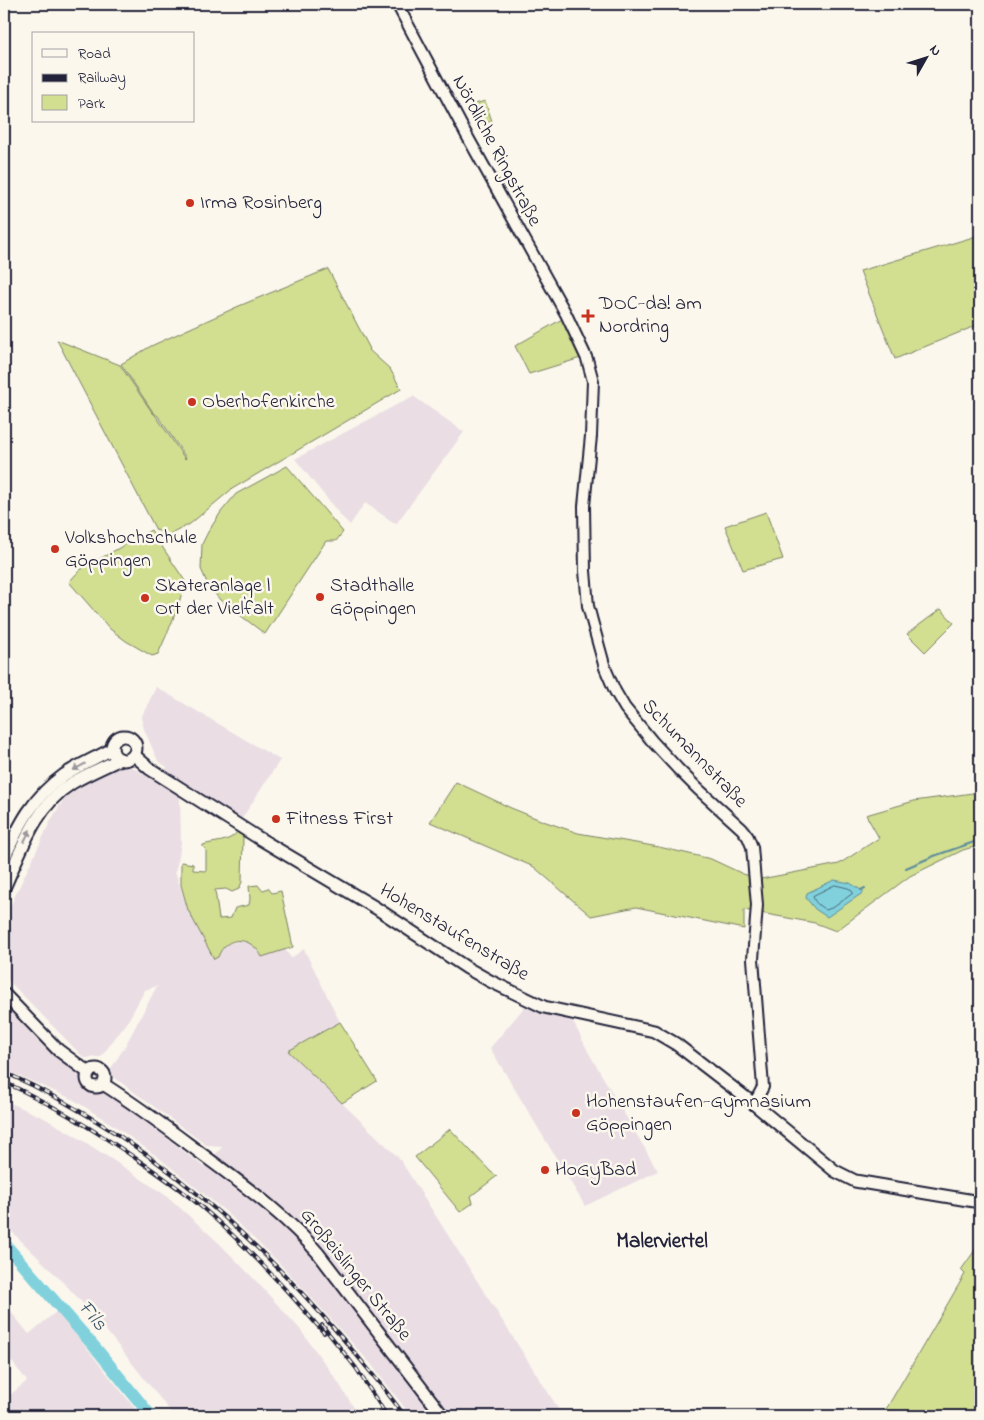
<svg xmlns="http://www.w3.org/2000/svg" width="984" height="1420" viewBox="0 0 984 1420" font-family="'Indie Flower',sans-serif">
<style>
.built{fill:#eadee4}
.green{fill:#d2de90;stroke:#7a8066}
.water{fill:#81d1dd;stroke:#5b8b9c}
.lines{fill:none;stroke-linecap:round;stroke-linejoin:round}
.shore{stroke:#48687c;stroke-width:1}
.stream{stroke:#5b8b9c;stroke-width:2}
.river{stroke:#81d1dd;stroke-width:12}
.tertiary-casing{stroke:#22223b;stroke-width:14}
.secondary-casing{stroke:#22223b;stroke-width:15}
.tertiary{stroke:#fbf7ec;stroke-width:10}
.secondary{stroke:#fbf7ec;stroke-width:11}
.rail-casing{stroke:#22223b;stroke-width:4}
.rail{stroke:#fbf7ec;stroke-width:2;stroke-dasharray:5.5;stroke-linecap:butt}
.oneway{fill:#99979c}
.poi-dot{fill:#c8321e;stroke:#fbf7ec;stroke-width:2}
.labels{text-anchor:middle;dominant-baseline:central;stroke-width:5;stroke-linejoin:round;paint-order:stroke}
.street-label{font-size:20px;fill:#22223b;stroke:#fbf7ec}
.poi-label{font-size:20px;fill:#22223b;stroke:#fbf7ec;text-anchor:start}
.neighbourhood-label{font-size:21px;font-weight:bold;fill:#22223b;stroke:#fbf7ec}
.water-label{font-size:21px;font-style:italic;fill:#3e576c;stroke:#fbf7ec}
</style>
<rect width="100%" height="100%" fill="#fbf7ec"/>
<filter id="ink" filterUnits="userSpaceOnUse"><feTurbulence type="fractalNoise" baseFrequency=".02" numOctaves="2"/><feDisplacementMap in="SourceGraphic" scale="10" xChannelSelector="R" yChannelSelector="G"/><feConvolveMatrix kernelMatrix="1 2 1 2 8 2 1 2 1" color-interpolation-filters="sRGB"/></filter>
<g filter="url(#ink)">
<!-- built -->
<g class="built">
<path d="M413,396l51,36 -68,92 -31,-21 -15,22 -9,-9 -46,-57z"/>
<path d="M156,687l124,73 -41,63 -75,-51 3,-5 -9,-6 -14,-32 -3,-11z"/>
<path d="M120,765l12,2 48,28 1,47 -2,15 -4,14 13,39 30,47 2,-5 7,-8 13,-3 11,2 5,4 6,10 23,-8 6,9 13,-9 36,73 -51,30 110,106 164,258h-152l-40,-52 -64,-71 -31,-33 -51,-49 -66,-53 -43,-31 -42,-27 -70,-31v-64l40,42 67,47 93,73 19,-21 -17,-1 -98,-72 16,-25 33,-62 -12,4 -16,29 -28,38 -17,1 -80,-82v-57l47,-99 14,-23 17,-13z"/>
<path d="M527,1004l42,10 21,41 68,116 -73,35 -95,-158z"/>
<path d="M4,1100l40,18 30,17 48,31 46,31 51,46 37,38 43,47 37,51 23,37h-185l-82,-103 -30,-32 -58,-57z"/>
<path d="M7,1307l22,27 28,-23 84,105h-137v-16l23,-19 -23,-30v-41z"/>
</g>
<!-- green -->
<g class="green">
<path d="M485,101l7,20 -9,3 -8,-20z"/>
<path d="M980,235v89l-85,35 -35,-88z"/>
<path d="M328,269l42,80 -1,1 21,19 11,20 -169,100 -42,35 -21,11 -13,-5 -99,-190 63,25 32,47 4,4 29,43 1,-1 -28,-42 -5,-4 -32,-48 30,-18 88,-40z"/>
<path d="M564,318l20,39 -55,17 -14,-28z"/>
<path d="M287,466l56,66 -7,9h-10l-61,93 -45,-34 -12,-15 -7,-16 1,-25 6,-12 13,-20 15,-18z"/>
<path d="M766,512l17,47 -40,11 -18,-44z"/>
<path d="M151,530l34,51c-6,26 -16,49 -27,73l-6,2 -26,-15 -16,-12 -41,-47 11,-12z"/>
<path d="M941,609l13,14 -29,29 -18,-18z"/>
<path d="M456,782l55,26 32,13 35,12 81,14 52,12 32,15 18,5 78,-15 40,-26 -13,-23 48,-14 66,-9v53l-17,5 -53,26 -74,55 -21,-8 -71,-13v19l-108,-22 -45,9 -57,-49 -104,-45z"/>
<path d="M237,832l6,4 -1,46 -3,7 -7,3 -6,-3 -11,1 4,29 12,-1 4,-10 14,-3 1,-6 -1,-13 9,-1 3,4 3,1 4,-2 4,5 9,-2 12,56 -31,10c-10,-21 -36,-23 -44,0l-4,2 -26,-49 -7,-25v-23l12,2v6l13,1v-21l-3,-3v-2c12,-4 26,-2 34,-13z"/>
<path d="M340,1022l37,59 -35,22 -54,-52z"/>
<path d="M450,1129l41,43 6,4 -26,20 2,7 -13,9 -45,-55z"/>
<path d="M980,1243v173h-90l-5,-5 80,-137 -4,-4z"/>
</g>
<!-- water -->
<path class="water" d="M834,880l16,3 14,9 -37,25 -12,-8 -9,-11 1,-5z"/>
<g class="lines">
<!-- shore -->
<path class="shore" d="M835,885l13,3 4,3 1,2 -19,14 -8,3c-5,-3 -12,-7 -13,-14z"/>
<!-- stream -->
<g class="stream">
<path d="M906,868l28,-12 46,-16"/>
<path d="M861,890l4,-2"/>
</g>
<!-- river -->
<path class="river" d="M4,1243l95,109 52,64"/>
<!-- tertiary casing -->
<g class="tertiary-casing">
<path id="tertiary" d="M397,4l69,130 100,180 21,45 6,22 -2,55 -7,70 1,65 3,35 4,15 13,47 10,23 10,17 27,33 26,28 20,20 44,40 6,8 4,10 5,58 -4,54 10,128 -9,17"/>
</g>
<!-- secondary casing -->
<g class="secondary-casing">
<g id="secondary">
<circle cx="124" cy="748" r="12"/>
<path d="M134,755l16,14 107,68 119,71 91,60 23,13 54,26 110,24 22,13 78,60 81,67 20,10 125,21"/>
<path d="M4,859c15,-34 29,-62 60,-84 15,-10 32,-17 48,-26"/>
<path d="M4,888c17,-37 31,-82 68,-105 15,-9 32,-16 48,-24"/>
<path d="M4,994l54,56 31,23"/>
<circle cx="96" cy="1078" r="9"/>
<path d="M103,1084c40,25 77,54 115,82 36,27 71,53 100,87l125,163"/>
</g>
</g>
<!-- tertiary -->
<use href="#tertiary" class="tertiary"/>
<!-- secondary -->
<use href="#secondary" class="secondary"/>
<!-- rail casing -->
<g class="rail-casing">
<g id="rail">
<path d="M4,1072c164,73 294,203 401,344"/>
<path d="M4,1082c48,22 94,50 137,80 22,15 44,30 64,48 43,37 82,80 119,123"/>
<path d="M322,1325l34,43 31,48"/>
</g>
</g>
<!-- rail -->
<use href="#rail" class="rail"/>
</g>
<!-- one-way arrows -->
<defs><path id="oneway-solid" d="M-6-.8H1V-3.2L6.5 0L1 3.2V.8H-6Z" transform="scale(1.25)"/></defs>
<g class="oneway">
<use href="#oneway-solid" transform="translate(79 767) rotate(151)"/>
<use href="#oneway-solid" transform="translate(27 836) rotate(-64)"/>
</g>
</g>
<!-- markers -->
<g class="poi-dot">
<circle cx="190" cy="203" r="5"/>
<path d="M585.5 308.5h5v5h5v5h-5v5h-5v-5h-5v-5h5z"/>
<circle cx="192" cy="402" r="5"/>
<circle cx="55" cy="549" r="5"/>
<circle cx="320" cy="597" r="5"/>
<circle cx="145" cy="598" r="5"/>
<circle cx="276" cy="819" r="5"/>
<circle cx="576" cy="1113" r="5"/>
<circle cx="545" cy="1170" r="5"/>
</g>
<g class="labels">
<!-- street labels -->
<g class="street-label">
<text transform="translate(496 151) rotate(62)">Nördliche Ringstraße</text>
<text transform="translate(694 754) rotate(46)">Schumannstraße</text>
<text transform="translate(454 933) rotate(31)">Hohenstaufenstraße</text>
<text transform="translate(355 1275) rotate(51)">Großeislinger Straße</text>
</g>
<!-- poi labels -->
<g class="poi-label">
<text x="200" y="203">Irma Rosinberg</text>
<text x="599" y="304">DOC-da! am<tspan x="599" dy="23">Nordring</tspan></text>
<text x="202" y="402">Oberhofenkirche</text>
<text x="65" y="538">Volkshochschule<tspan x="65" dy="23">Göppingen</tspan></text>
<text x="155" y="586">Skateranlage |<tspan x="155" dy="23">Ort der Vielfalt</tspan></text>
<text x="330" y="586">Stadthalle<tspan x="330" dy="23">Göppingen</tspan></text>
<text x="286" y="819">Fitness First</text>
<text x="586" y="1102">Hohenstaufen-Gymnasium<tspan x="586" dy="23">Göppingen</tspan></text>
<text x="555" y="1170">HoGyBad</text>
</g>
<!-- neighbourhood labels -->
<g class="neighbourhood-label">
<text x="662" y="1242">Malerviertel</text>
</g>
<!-- water labels -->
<g class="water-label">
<text transform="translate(92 1316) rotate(50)">Fils</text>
</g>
</g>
<!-- margin -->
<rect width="984" height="1420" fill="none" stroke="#fbf7ec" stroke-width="20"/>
<rect x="10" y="10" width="964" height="1400" fill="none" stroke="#22223b" stroke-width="2" filter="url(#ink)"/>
<!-- legend -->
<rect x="32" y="32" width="162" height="90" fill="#fbf7ec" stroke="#a4a2a5"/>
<rect x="42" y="49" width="25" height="8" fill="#fbf7ec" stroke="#a4a2a5"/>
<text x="78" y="58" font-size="15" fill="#22223b">Road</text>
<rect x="42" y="74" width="25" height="8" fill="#22223b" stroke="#a4a2a5"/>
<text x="78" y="82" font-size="15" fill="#22223b">Railway</text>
<rect x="42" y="95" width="25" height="15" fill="#d2de90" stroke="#a4a2a5"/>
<text x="78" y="108" font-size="15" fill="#22223b">Park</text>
<!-- north arrow -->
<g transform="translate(926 58) rotate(51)" stroke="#fbf7ec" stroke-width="4" paint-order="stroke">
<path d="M0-4L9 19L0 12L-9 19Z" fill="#22223b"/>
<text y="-8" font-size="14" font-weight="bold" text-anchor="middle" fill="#22223b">N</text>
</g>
</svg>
